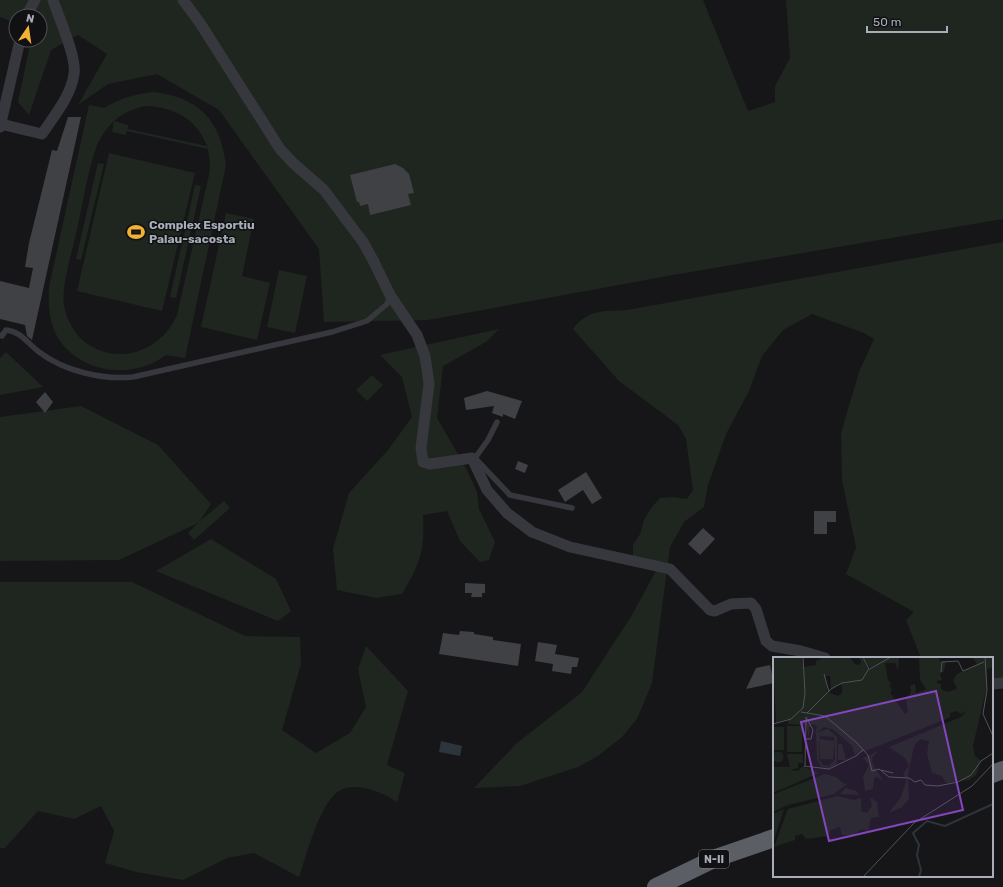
<svg xmlns="http://www.w3.org/2000/svg" width="1003" height="887" viewBox="0 0 1003 887" font-family="Rubik,sans-serif">
<style>
.green{fill:#1e261f;fill-rule:evenodd}
.water{fill:#2c353c}
.building{fill:#404145}
.lines{fill:none;stroke-linecap:round;stroke-linejoin:round}
.service{stroke:#37383d;stroke-width:5.5}
.minor{stroke:#37383d;stroke-width:11}
.trunk{stroke:#5b5e65;stroke-width:18}
.labels{text-anchor:middle;dominant-baseline:central;stroke-width:3;stroke-linejoin:round;paint-order:stroke}
.shield{fill:#111113;stroke:#7b7e86;stroke-width:1}
.shield-label{font-size:11px;font-weight:bold;fill:#a8adb8}
.poi-label{font-size:12px;font-weight:bold;fill:#a8adb8;stroke:#111113;text-anchor:start}
.inset-river{fill:none;stroke:#2c353c;stroke-width:2}
.inset-road{fill:none;stroke:#505258;stroke-width:1}
.view{fill:#8446be;fill-opacity:0.15;stroke:#8446be;stroke-width:2}
.inset-edge{fill:none;stroke:#a8adb8;stroke-width:2}
</style>
<rect width="100%" height="100%" fill="#161618"/>
<!-- green -->
<g class="green">
<path d="M0,0h703l45,111 27,-9v-16l15,-28 -4,-58h217v219l-330,56 -245,45 -104,2 -5,-73 -100,-139 -62,-36 -49,10 -30,21 29,-51 -29,-19 -27,15 -22,65 -11,-13 13,-62h9v-24h-24v7l-16,-6z"/>
<path d="M154,92c46,6 66,28 72,73l-41,193 -19,-3c-33,25 -85,19 -108,-17 -9,-16 -10,-34 -9,-51l40,-182 15,3c17,-10 31,-14 50,-16zM146,106c28,1 51,13 61,40l-79,-17v-4l-14,-4 -2,11 14,3 1,-4 81,18 2,14 -1,12 -32,140c-25,56 -102,51 -113,-10 -3,-21 10,-59 14,-80 6,-27 10,-55 19,-80 11,-22 24,-34 49,-39z"/>
<path d="M109,153l86,20 -33,138 -85,-20z"/>
<path d="M98,163l6,1 -23,96 -5,-1z"/>
<path d="M195,185l6,1 -25,112 -6,-1z"/>
<path d="M226,213l28,6 -12,57 28,7 -13,57 -56,-13z"/>
<path d="M1003,242v441l-11,1v-26h-71l-15,-38 8,-8 -68,-38 10,-27 -14,-67 -1,-47 18,-61 15,-33 -10,-6 -52,-19 -29,16 -21,26 -13,35 -23,43 -18,51 -4,22 -20,15 -14,25 -18,136 -15,36 -15,18 -24,19 -20,11 -58,19 -46,2 43,-45 65,-51 50,-77 26,-48 -25,-6v-16l7,-11 4,-14 7,-12 9,-10 12,-1 15,2 6,-9 -7,-51 -8,-14 -59,-44 -46,-52c16,-21 30,-17 54,-19z"/>
<path d="M279,270l28,6 -12,57 -28,-6z"/>
<path d="M499,329l-13,13 -43,24 -6,52 31,54 9,20 2,17 16,33 -6,18 -9,2 -20,-21 -13,-30 -24,4c2,36 -3,48 -21,79l-26,4 -39,-8 -4,-41 16,-56 39,-43 24,-33 -10,-40 -22,-22z"/>
<path d="M6,352l37,35 -43,8v-37z"/>
<path d="M372,375l11,10 -16,16 -11,-11z"/>
<path d="M81,406l77,39 53,59 -12,18 25,-21 6,7 -36,32 -6,-7 10,-10 -79,37 -119,1v-144z"/>
<path d="M211,539l65,40 15,32 -13,10 -122,-50z"/>
<path d="M0,582h132l113,54 55,1 1,27 -19,66 34,23 34,-20 16,-26 -8,-38 8,-23 42,45 -21,74 18,8 -8,29c-15,-10 -47,-24 -63,-7 -17,18 -27,59 -35,82l-45,-24 -27,5 -44,22 -47,-8 -31,-9 9,-32 -13,-25 -27,13 -36,-8 -33,37h-5z"/>
</g>
<!-- water -->
<path class="water" d="M441,741l21,5 -2,10 -21,-4z"/>
<!-- building -->
<g class="building">
<path d="M68,117h13l-49,223 -5,-4 -2,-11 -25,-6v-38l29,7 4,-20 -8,-1 4,-24 23,-93 5,1z"/>
<path d="M395,164l8,4 6,6 5,19 -6,1 3,11 -41,10 -2,-11 -8,2 -1,-4h-2l-7,-27z"/>
<path d="M487,391l35,10 -7,18 -12,-5v3l-11,-4 2,-7 -28,4 -2,-12z"/>
<path d="M45,392l8,10 -8,11 -9,-11z"/>
<path d="M518,461l10,4 -3,8 -10,-4z"/>
<path d="M586,472l16,26 -10,6 -9,-14 -18,12 -7,-12z"/>
<path d="M814,511h22v11h-9v12h-13z"/>
<path d="M703,528l12,11 -15,16 -12,-11z"/>
<path d="M465,583l20,1v9h-3v4h-11l1,-4h-7z"/>
<path d="M460,631l14,1v2l19,3v3l28,4 -3,22 -79,-12 4,-21 16,2z"/>
<path d="M538,642l19,3 -2,9 24,4 -2,9h-5l-1,7 -19,-3 1,-7 -18,-3z"/>
<path d="M770,665l4,18 -28,6 10,-21z"/>
</g>
<g class="lines">
<!-- service -->
<g class="service">
<path d="M0,335l2,1 4,-6c16,2 21,13 33,22 25,19 63,28 94,25l199,-45 35,-11 20,-17 3,-9"/>
<path d="M475,458l35,37 62,13"/>
<path d="M475,458l13,-18 9,-18"/>
</g>
<!-- minor -->
<g class="minor">
<path d="M183,0l17,23 80,126 13,14 31,27 39,52 11,20 16,33 27,40 8,21 4,28 -8,64 2,14 7,2 42,-6 15,32 20,23 25,19 38,15 100,22 40,41 5,1 16,-7 20,-1 5,6 10,32 6,5 29,5 24,7"/>
<path d="M26,16l9,-16"/>
<path d="M1,124l41,10c12,-18 29,-38 32,-60 3,-16 -15,-56 -21,-74"/>
<path d="M0,127l20,-87"/>
<path d="M992,684l11,-1"/>
</g>
<!-- trunk -->
<g class="trunk">
<path d="M992,774l11,-4"/>
<path d="M656,887l60,-29 58,-20"/>
</g>
</g>
<!-- icons -->
<defs>
<g id="stadium-bare" transform="scale(1.38)"><path d="M0-5a6.5 5 0 1 0 0 10a6.5 5 0 1 0 0-10ZM-3.5-1.8h7v3.6h-7Z" fill="#f2b134" stroke="#111113" stroke-width="2.5" paint-order="stroke"/></g>
</defs>
<g fill-rule="evenodd">
<use href="#stadium-bare" x="136" y="232"/>
</g>
<g class="labels">
<!-- shield labels -->
<rect class="shield" x="699" y="850" width="30" height="18" rx="3"/>
<g class="shield-label">
<text x="714" y="859">N-II</text>
</g>
<!-- poi labels -->
<g class="poi-label">
<text x="149" y="225">Complex Esportiu<tspan x="149" dy="14">Palau-sacosta</tspan></text>
</g>
</g>
<!-- overview -->
<g transform="translate(773 657)">
<rect width="220" height="220" fill="#161618"/>
<path d="M0,0h28l2,10 13,-2v-4l9,-4h24l6,7 5,1 1,-4 -3,-4h5l6,13 9,-6 -8,4 -6,-11h35l-1,13 -3,-7h-10l3,17 4,4 -3,1 3,5 -2,3 15,21 3,-2 -2,-14 5,-6 -1,-6 5,-2 1,9 10,-4 -6,-9 -1,-23h20l1,4 6,1 -2,9 -4,3 2,6 -5,1v2l4,1v5l6,3 10,-3 -4,-9 4,-6 20,-10 -5,-7h21v10l-6,2v17l-14,60 2,10 6,5 -5,14 -7,5 -23,3 -4,-7 -10,-3 -5,-19 2,-13 -9,-2 -6,7 -6,29 1,24 -7,8 -13,6 12,-16 6,-19h-4l1,-6 5,-6 -4,-8 -16,-11 72,-30 6,-6 -7,3 -2,-3 -8,2v4l-6,3 -89,35 -3,-9 -18,-16 -10,-3 -9,7 2,-8 -4,-2 -4,3v10l-3,-12 -18,-1v-5l-12,4zM53,19h4l1,13 9,-5 2,2v7l-4,3 -11,-4zM14,69h15v26h-15zM0,70h11v23h-11zM55,72l9,8v27l-7,4 -9,-1 -4,-8 -1,-26zM47,79l14,1 1,22 -6,7 -6,-1 -4,-5zM47,82l14,2 -1,18h-13zM65,87h4l4,16h-8zM105,94l-6,7 1,7 11,17 -7,-5 -3,1 -1,11 -8,2 -2,-14 6,-12 -6,-7zM-0.5 100a5.5 5.5 0 1 1 11 0a5.5 5.5 0 1 1-11 0ZM14,97h16v9h-5v5l-8,2 8,1 5,-5 16,7 -46,20v-31v5h17zM52,117l11,3 9,7 3,-1 -14,11 -46,11 -15,7 1,-18zM73,131l10,3 3,4 -19,-1zM64,139l17,4 7,-2v13l6,2 5,-7 -2,-9 7,5 2,15 -8,1 -3,13 -6,-2 -9,6h-11l-2,-8 -9,3 -3,6 -22,3 -4,-5 -7,2v4l-21,7 14,-38zM11,152l-7,22 -4,12v-29z" fill="#1e261f" fill-rule="evenodd"/>
<path class="inset-river" d="M146,220l2,-7 -4,-15 2,-10 -6,-12 14,-12 18,5 48,-22"/>
<path class="inset-road" d="M90,0l6,12M212,0l2,33 -4,24 10,22M168,15l1,-10 16,-1 5,10 21,-9M51,17l5,18M28,55l6,1 24,-24 11,-6 20,-3 6,-10 23,-13M34,56l18,3 32,27 11,12 4,16 7,-2 10,8 20,1 6,4 6,-2 4,5 13,1 20,-4 13,-7 10,-14 12,-8M0,67l18,-5 12,-11 2,-15 -2,-36M32,82h6l2,-9 -7,-13M31,109l25,3 27,-13 7,-6M32,109l1,-49M108,113l12,3M90,220l51,-54 58,-37 21,-22"/>
<path class="view" d="M163,34l27,119 -134,31 -28,-119z"/>
<rect width="220" height="220" class="inset-edge"/>
</g>
<!-- north arrow -->
<g transform="translate(28 28) rotate(13)"><circle r="19" fill="#111113" stroke="#4d4f55"/>
<path d="M0-3L7 15L0 10L-7 15Z" fill="#f2b134"/>
<text y="-6" font-size="11" font-weight="bold" text-anchor="middle" fill="#a8adb8">N</text>
</g>
<!-- scale -->
<path d="M867 26v6h80v-6" fill="none" stroke="#a8adb8" stroke-width="2"/>
<text x="873" y="26" font-size="12" fill="#a8adb8" stroke="#111113" stroke-width="3" paint-order="stroke">50 m</text>
</svg>
